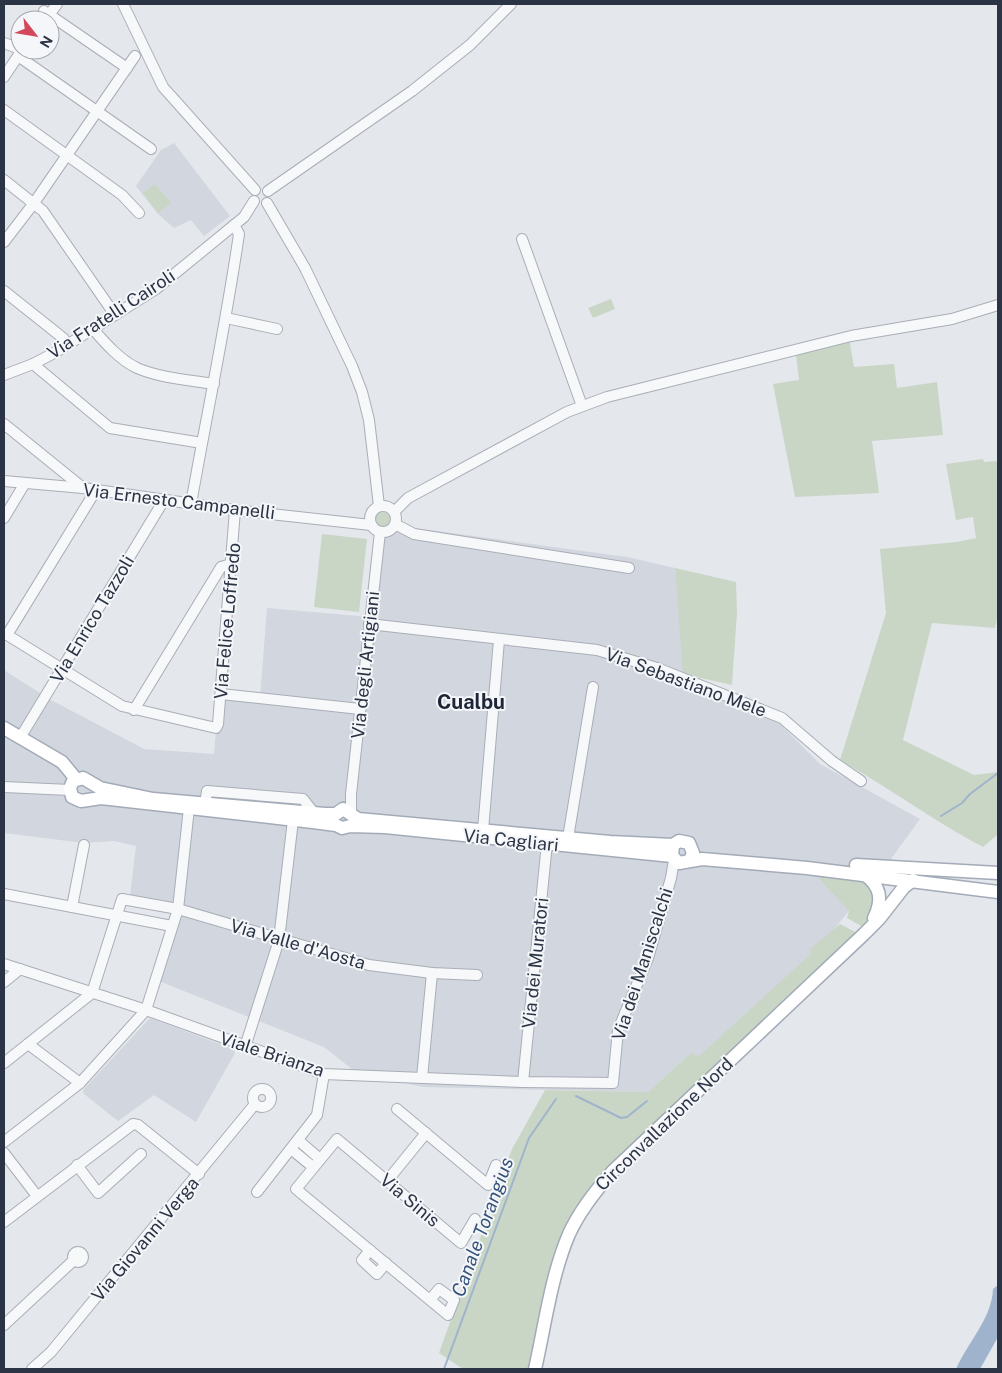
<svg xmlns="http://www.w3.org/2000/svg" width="1002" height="1373" viewBox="0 0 1002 1373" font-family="'Public Sans',sans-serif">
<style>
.built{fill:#d2d6de}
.green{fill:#c9d6c5}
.water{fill:#9fb4cc}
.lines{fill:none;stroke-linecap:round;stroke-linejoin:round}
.stream{stroke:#9fb4cc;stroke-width:2}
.minor-casing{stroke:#a9aeb7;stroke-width:12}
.major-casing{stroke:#a3abb8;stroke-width:15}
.minor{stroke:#f7f8fa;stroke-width:10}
.major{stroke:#fff;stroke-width:12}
.labels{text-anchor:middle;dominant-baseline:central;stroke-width:4;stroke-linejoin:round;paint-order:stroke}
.street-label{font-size:18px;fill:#2b3445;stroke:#f4f6f9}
.water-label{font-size:19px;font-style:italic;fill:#34527a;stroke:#f4f6f9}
.quarter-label{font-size:20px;font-weight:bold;fill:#1d2536;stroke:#f4f6f9}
</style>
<rect width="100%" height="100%" fill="#e4e7ec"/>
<!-- built -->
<g class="built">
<path d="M174,143l56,73 -26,20 -13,-16 -17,8 -16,-14 -22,-28 25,-36z"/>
<path d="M379,523l248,34 48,11 9,106 93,47 43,43 100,55 -29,40 -77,95 -114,105 -8,-7 -44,40 -225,-5 -66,-14 -33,-26 -170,-68 24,-69 -48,-14 6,-50 -22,-5 -30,2 -80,-10v-163l47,30 93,49 70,5 5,-61 41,5 7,-90 103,9z"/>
<path d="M150,1018l83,31 2,4 -39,69 -42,-27 -36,26 -34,-27 -1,-4z"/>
</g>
<!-- green -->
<g class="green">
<path d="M155,184l16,19 -13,10 -15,-20z"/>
<path d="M611,299l4,10 -22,9 -5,-10z"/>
<path d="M849,338l5,29 40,-3 3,24 40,-6 6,53 -71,6 7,52 -84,4 -22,-113 26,-4 -3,-25z"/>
<path d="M983,459l1,3 14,-1v154l-3,13 -63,-5 -29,117 71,35 24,-3v62l-15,13c-49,-26 -94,-59 -143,-87l46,-147 -6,-64 77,-7 19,-4 -3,-21 -17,3 -10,-56z"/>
<circle cx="382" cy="521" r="9"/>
<path d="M322,534l45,5 -8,73 -45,-5z"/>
<path d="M675,568l61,14 1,30 -5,73 -49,-11z"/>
<path d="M813,872l49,6 14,13 -4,27 -9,9 -16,-9 2,-7z"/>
<path d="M840,924l17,9 -257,242 -11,14 -32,57 -27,123h-67l-24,-16 73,-204 33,-59 103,2 44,-40 6,5 114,-104 -2,-4z"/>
</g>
<!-- water -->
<path class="water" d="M998,1285v52l-18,32h-24c12,-27 36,-51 37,-80z"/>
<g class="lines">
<!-- stream -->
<g class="stream">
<path d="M941,816l21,-13 8,-9 28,-21"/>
<path d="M576,1096l45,22 6,-1 20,-16"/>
<path d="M444,1369l85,-231 27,-39"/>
</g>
<!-- minor casing -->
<g class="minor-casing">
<g id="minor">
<path d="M123,4l40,83 92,103"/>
<path d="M44,11l83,57"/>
<path d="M46,19l11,-15"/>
<path d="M4,43l16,6"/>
<path d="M18,56l133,93"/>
<path d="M4,77l18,-27"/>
<path d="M4,110l118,85 17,18"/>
<path d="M4,180l39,31 72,104"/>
<path d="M268,191l144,-100 58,-46 41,-41"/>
<path d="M267,203l38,65 47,98 10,26 7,28 10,86"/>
<path d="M522,239l60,167"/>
<path d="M4,242l30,-39 101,-147"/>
<path d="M4,291l59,47 5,7"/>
<path d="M226,318l51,11"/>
<path d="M93,329c12,14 27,31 44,39 23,10 52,12 77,16"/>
<path d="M33,364l77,64 92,15"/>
<path d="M4,375l29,-11 23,-12 100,-63 88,-72 10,-16"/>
<path d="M4,424l79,64"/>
<path d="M4,481l79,7 152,22 136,15"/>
<path d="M191,504c16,-91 35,-180 48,-270l-5,-9"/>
<circle cx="383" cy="519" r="13"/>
<path d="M394,512l14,-14 159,-86 40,-15 244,-61 101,-17 46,-14"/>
<path d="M4,518l21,-35"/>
<path d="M395,524l19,10 215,34"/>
<path d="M369,624l228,26 60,18 125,50 50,43 29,20"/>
<path d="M4,633l118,73 94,22 2,-4 17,-214"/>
<path d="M7,635l89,-145"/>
<path d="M221,694l139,15"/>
<path d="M134,710l87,-143 10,-3"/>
<path d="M20,738l144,-238"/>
<path d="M4,787l66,3"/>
<path d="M205,805l2,-14 96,8 11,14"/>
<path d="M351,814v-20l29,-262"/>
<path d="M483,830l16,-190"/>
<path d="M568,838l25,-151"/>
<path d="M4,894l168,32"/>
<path d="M72,907l12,-62"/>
<path d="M4,964l142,46 178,64 199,8 90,1 5,-53 30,-72 23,-80 3,-18"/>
<path d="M4,982l16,-13"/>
<path d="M28,1044l52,39"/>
<path d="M245,1047l34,-107 14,-120"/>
<path d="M4,1063l88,-70 30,-94 56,10 191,56 63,8 45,2"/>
<path d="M422,1078l10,-105"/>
<path d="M523,1082l24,-239"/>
<circle cx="262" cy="1098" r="9"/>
<path d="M397,1109l91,76 8,-20"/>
<path d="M298,1140l22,19"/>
<path d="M4,1142l76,-59 66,-73 32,-101 11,-101"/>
<path d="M291,1149l22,18"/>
<path d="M4,1153l33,43"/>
<path d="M77,1165l21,28 43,-39"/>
<path d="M387,1181l39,-48"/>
<path d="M257,1192l60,-77 7,-41"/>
<path d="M4,1222l129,-98 5,1 61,49"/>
<path d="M370,1250l-8,10 15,14 9,-11"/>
<circle cx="78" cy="1257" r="5"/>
<path d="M430,1300l9,-11 15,11 -6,15 -152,-126 41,-50 124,104 14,-24"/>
<path d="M4,1325l70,-65"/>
<path d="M32,1369l19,-17 204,-248"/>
</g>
</g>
<!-- major casing -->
<g class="major-casing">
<g id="major">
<path d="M4,728l58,34 14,17"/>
<path d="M672,856l-287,-29 -35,-1 -8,2 -6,-3 -23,-3 -212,-24 -20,3 -9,-4 -2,-9 3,-7 10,-3 17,10 53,11 172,15h11l7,-5 15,10 252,23 63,3"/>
<path d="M690,860l3,-7 -4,-10 -10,-2 -6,4 -1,11 7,7 23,-4 105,9 191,24"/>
<path d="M856,865l142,8"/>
<path d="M864,874c17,12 19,26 10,44"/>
<path d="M535,1369c10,-44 16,-93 34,-135 11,-24 27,-44 44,-63l251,-237 15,-15 25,-32 9,-7"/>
</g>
</g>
<!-- minor -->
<use href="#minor" class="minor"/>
<!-- major -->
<use href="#major" class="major"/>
</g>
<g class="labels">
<!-- street labels -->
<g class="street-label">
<text transform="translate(111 314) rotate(-33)">Via Fratelli Cairoli</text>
<text transform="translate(179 501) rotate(7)">Via Ernesto Campanelli</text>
<text transform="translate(92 619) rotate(-59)">Via Enrico Tazzoli</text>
<text transform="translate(227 621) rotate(-85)">Via Felice Loffredo</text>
<text transform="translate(365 665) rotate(-84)">Via degli Artigiani</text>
<text transform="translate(686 682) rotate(20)">Via Sebastiano Mele</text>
<text transform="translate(511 840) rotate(6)">Via Cagliari</text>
<text transform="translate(298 944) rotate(16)">Via Valle d'Aosta</text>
<text transform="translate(535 963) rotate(-84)">Via dei Muratori</text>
<text transform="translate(642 964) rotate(-72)">Via dei Maniscalchi</text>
<text transform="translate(272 1054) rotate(18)">Viale Brianza</text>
<text transform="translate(664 1124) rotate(-44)">Circonvallazione Nord</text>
<text transform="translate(410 1200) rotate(40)">Via Sinis</text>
<text transform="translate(145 1239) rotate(-50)">Via Giovanni Verga</text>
</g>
<!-- water labels -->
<g class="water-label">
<text transform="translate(482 1227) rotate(-70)">Canale Torangius</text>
</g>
<!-- quarter labels -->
<g class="quarter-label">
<text x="471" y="702">Cualbu</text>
</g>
</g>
<!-- border -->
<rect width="1002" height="1373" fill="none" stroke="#2b3445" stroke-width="10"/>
<!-- north arrow -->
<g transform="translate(35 35) rotate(121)"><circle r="24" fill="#f4f6f9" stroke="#a4a8b1"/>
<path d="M0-4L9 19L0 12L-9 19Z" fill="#d1495b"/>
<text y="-8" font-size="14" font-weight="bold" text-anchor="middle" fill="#2b3445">N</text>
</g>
</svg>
